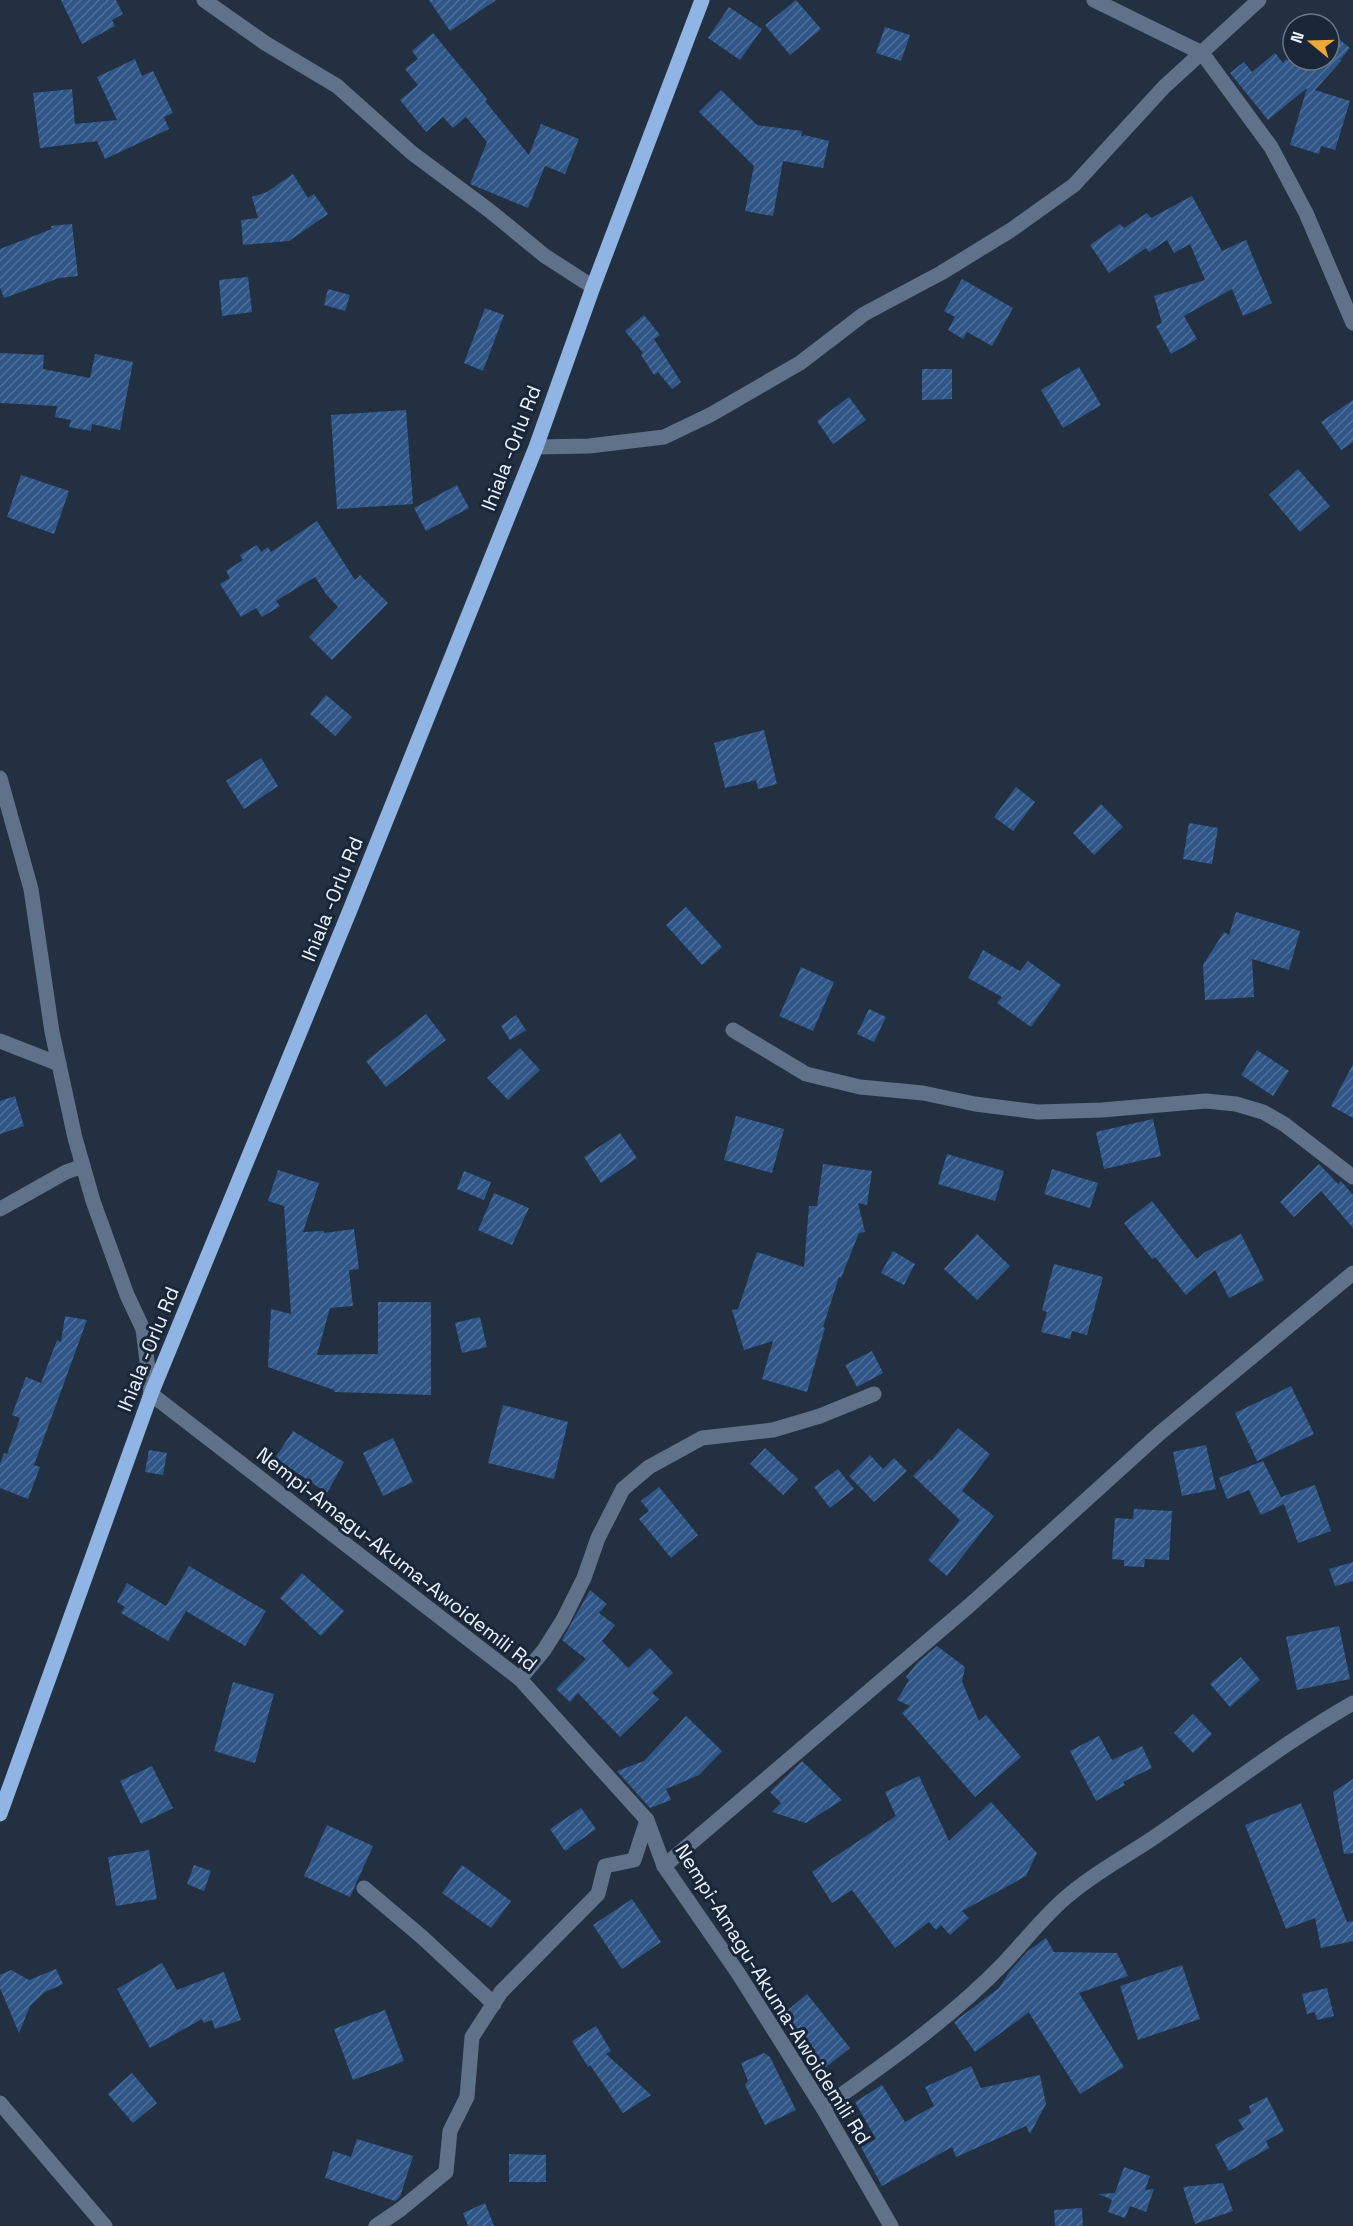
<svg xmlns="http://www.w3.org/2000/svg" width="1353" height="2226" viewBox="0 0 1353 2226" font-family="'Space Grotesk',sans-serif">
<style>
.building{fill:url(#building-hatch)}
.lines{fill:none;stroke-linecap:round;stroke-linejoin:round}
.minor{stroke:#607289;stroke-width:15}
.major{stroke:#90b4e4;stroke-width:15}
.labels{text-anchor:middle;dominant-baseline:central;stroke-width:6;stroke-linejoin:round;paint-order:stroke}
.street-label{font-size:20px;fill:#ecf3fe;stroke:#182638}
</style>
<defs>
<pattern id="building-hatch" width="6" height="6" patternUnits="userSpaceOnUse" patternTransform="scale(1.5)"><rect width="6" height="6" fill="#305688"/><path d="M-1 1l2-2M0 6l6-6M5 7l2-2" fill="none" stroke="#4e6f9a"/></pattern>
</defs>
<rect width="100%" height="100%" fill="#223042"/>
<!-- building -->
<g class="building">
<path d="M61,0h55l7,14 -11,6 3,6 -33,18z"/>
<path d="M429,0h67l-46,31z"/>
<path d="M796,0l25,29 -31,26 -25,-30z"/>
<path d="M729,7l33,22 -22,31 -32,-22z"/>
<path d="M885,27l25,8 -9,26 -25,-8z"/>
<path d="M1329,31l21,17 -10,12h2l-27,30 35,11 -15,49 -14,-4 -2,8 -29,-9 17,-57 -39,32 -38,-47 14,-11 8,10 23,-19 8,10 2,-3h44z"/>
<path d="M433,33l54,66 -2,2 44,54 12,-31 38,15 -14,35 -20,-8 -17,42 -58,-24 17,-42 -21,-25 -13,11 -10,-11 -17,15 -26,-32 18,-15 -13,-16 13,-10 -6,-8z"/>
<path d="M135,59l7,17 11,-5 20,42 -9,4 5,12 -64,30 -8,-18 -57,7 -7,-55 39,-4 3,35 42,-4 -20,-43z"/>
<path d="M721,90l36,35 45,6 -1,6 3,-2 25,6 -6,27 -40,-7 -10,55 -28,-5 9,-45 -55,-54z"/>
<path d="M293,174l15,24 6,-4 14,20 -39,27 -46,4 -2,-25 17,-2 -6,-21 15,-5z"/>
<path d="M1192,196l30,55 24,-11 26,63 -29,13 -11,-27 -48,27 13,23 -26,15 -15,-28 6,-3 -8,-27 51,-16 -15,-36 -16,9 -7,-13 -18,12 -3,-4 -37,25 -19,-28 30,-21 4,4 23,-15 4,5z"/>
<path d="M72,224l6,52 -19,2 -55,20 -4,-11v-38l52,-20 -1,-3z"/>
<path d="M248,277l4,35 -30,4 -3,-36z"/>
<path d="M962,279l51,29 -21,38 -25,-14 -4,7 -15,-9 7,-13 -11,-6z"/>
<path d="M328,289l22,6 -5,16 -21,-6z"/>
<path d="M485,308l19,7 -21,56 -19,-8z"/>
<path d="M644,315l16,20 -6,4 27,43 -9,7 -14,-17 -4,3 -13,-20 2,-2 -18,-22z"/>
<path d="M0,353l44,2 -1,14 47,9 5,-24 38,8 -13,68 -28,-6 -1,7 -22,-4 2,-7 -16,-3 2,-11 -57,-3z"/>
<path d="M1079,367l22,38 -38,23 -22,-38z"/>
<path d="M922,369h30v30l-30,1z"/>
<path d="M849,397l17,23 -33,24 -16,-23z"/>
<path d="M1353,400v42l-12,8 -20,-28z"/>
<path d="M406,410l7,94 -76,5 -6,-94z"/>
<path d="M1298,469l32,37 -30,26 -31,-37z"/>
<path d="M21,475l48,16 -15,43 -47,-17z"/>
<path d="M457,485l12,23 -43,23 -12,-23z"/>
<path d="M317,521l38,59 5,-5 28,28 -56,57 -23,-23 29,-30 -12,-13 -11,-17 -39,24 4,5 -18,11 -6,-9 -15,9 -21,-33 10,-6 -4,-7 17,-11 -3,-5 17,-10 4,7 7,-5 3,5z"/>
<path d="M326,695l26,22 -17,19 -25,-22z"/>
<path d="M764,730l13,54 -19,5 -2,-9 -31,8 -11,-45z"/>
<path d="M261,758l17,28 -34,23 -18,-28z"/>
<path d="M1016,787l19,15 -22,29 -19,-14z"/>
<path d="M1101,804l22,23 -29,28 -21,-22z"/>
<path d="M1189,823l29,5 -6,36 -29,-5z"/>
<path d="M686,907l36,40 -20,18 -36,-40z"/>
<path d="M1236,912l64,19 -11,39 -37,-11 2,38 -49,3 -2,-35 21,-33 5,3z"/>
<path d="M983,950l37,21 8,-10 33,24 -30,42 -34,-24 5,-6 -34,-19z"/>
<path d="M801,967l33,15 -21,49 -34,-15z"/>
<path d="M869,1009l17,8 -12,25 -17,-8z"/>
<path d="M426,1014l20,26 -60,47 -20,-26z"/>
<path d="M516,1015l10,15 -16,10 -9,-14z"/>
<path d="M520,1048l20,22 -32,30 -21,-22z"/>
<path d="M1257,1050l32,21 -16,25 -32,-21z"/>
<path d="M1353,1064v54l-22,-12z"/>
<path d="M15,1096l9,30 -24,8v-33z"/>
<path d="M736,1116l48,13 -12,44 -48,-13z"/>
<path d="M1153,1119l8,37 -57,13 -8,-37z"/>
<path d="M620,1133l17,25 -36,25 -17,-26z"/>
<path d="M947,1154l57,17 -9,30 -57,-17z"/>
<path d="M823,1164l49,7 -5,34 -9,-2 7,29 -6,1 -18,45 -2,-1 -16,50 2,1 -18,64 -45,-13 11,-38 -29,9 -12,-40 6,-1 19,-57 47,15 5,-61h8z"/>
<path d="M1319,1164l19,20 3,-3 12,14v33l-32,-37 -27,26 -14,-15z"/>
<path d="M1052,1169l46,14 -8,25 -46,-14z"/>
<path d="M278,1170l41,13 -16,49 21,-1v2l30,-4 5,40 -10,1 4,36 -23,2 -13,47 61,-1v-52h53v93l-97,-3v-2l-66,-23 3,-58 20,5 -7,-108 -16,-5z"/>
<path d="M464,1171l27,11 -7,18 -27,-11z"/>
<path d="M494,1193l35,15 -17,37 -34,-15z"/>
<path d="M1152,1201l45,58 8,-7 36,-18 23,46 -35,18 -14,-28 -29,25 -31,-38 -3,2 -28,-36z"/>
<path d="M977,1234l33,32 -33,34 -33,-31z"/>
<path d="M893,1251l22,13 -11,21 -23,-12z"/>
<path d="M1054,1264l49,13 -16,58 -15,-4 -2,8 -29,-7 6,-20 -5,-2z"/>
<path d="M65,1316l22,4 -53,145 6,2 -12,32 -28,-11v-24l4,-11 3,1 13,-36 -8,-3 14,-38 15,6 16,-43 4,2z"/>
<path d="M480,1317l7,30 -25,6 -7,-30z"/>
<path d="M872,1351l11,22 -26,14 -12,-22z"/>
<path d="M1291,1386l23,48 -57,27 -22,-48z"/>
<path d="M503,1405l65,17 -14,57 -66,-16z"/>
<path d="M958,1428l32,26 -28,37 32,25 -47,60 -19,-16 32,-40 -47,-44 16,-17 2,2z"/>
<path d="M293,1431l51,31 -17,31 -52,-35z"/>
<path d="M393,1438l20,44 -30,14 -20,-43z"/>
<path d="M1206,1445l10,44 -34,7 -9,-44z"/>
<path d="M765,1448l33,31 -15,16 -33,-31z"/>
<path d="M149,1450l18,3 -4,22 -18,-3z"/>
<path d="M870,1455l13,14 11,-11 13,13 -33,31 -25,-26z"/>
<path d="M1263,1461l21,42 -3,-6 34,-12 16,46 -33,12 -14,-39 -23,11 -12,-25 -22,9 -8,-21z"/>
<path d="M838,1469l16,20 -24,19 -16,-21z"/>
<path d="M659,1487l39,48 -27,23 -32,-39 10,-8 -8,-10z"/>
<path d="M1134,1509l38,2 -3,49 -24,-1 -1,8 -20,-1v-6l-12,-1 3,-41 18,1z"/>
<path d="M1353,1562v19l-18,5 -6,-17z"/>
<path d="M189,1566l77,45 -21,35 -59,-35 -18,30 -47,-28 4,-6 -8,-5 10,-19 39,23z"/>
<path d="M302,1573l42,38 -23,25 -41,-38z"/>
<path d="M590,1590l17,14 -8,9 16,12 -13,16 26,27 22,-20 23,25 -21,20 7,6 -39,38 -42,-44 -8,9 -14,-13 30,-30 -24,-19z"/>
<path d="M1339,1626l11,53 -53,11 -11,-53z"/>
<path d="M937,1646l28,21 -3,15 17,39 7,-6 35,42 -46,40 -73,-84 8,-7 -13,-6 12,-20 -3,-3 11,-14z"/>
<path d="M1241,1657l19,23 -30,27 -20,-23z"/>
<path d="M233,1682l41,12 -19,69 -41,-12z"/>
<path d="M1193,1714l19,20 -19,19 -19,-20z"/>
<path d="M686,1716l36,35 -23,24 -33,14 5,11 -21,8 -33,-37 27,-10z"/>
<path d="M1099,1736l13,24 30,-14 10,22 -29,14 2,3 -29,16 -26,-50z"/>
<path d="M802,1761l40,39 -36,23 -34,-11 9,-9 -11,-11z"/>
<path d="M152,1766l21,42 -32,16 -21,-43z"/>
<path d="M919,1776l30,65 42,-39 46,51 -11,23 -64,35 7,7 -19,17 -9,-10 -5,5 -7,-8 -34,26 -43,-58 -20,13 -20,-31 84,-56 -11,-24z"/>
<path d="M1353,1779v74l-9,1 -11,-62z"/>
<path d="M1301,1803l46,119 6,-1v20l-32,7 -6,-30 -29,11 -41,-104z"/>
<path d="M581,1808l15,21 -31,22 -15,-22z"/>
<path d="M327,1825l46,21 -23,51 -46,-21z"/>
<path d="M149,1850l8,49 -41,7 -8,-49z"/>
<path d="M194,1865l17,6 -7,20 -17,-7z"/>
<path d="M462,1865l49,36 -20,27 -49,-35z"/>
<path d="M632,1899l29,43 -39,27 -29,-44z"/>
<path d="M1046,1938l8,14 63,1 11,23 -49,17 45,74 -44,27 -52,-83v2l-53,39 -21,-30 45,-34 11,-17 18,-20z"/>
<path d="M162,1963l15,27 47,-18 17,48 -26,9 -3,-9 -8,3 -2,-4 -52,29 -33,-59z"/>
<path d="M1182,1965l18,54 -62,21 -18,-54z"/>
<path d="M56,1969l7,15 -18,8 -15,14 -11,27 -19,-45v-13l11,-5 18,10z"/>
<path d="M1327,1988l7,28 -17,4 -2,-8 -8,2 -5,-20z"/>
<path d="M807,1994l43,54 -25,20 -43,-53z"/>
<path d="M385,2010l19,51 -51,19 -19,-51z"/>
<path d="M596,2026l15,25 -5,3 45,41 -28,18 -33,-48 -2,2 -16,-26z"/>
<path d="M764,2053l6,4 26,53 -31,15 -20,-40 3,-4 -7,-18z"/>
<path d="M971,2066l10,22 59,-13 6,29 -16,30 -4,-8 -70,31 -4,-10 -70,39 -21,-39 15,-8 -21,-37 27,-17 23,37 29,-16 -9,-19z"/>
<path d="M132,2073l25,30 -24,20 -25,-29z"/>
<path d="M1267,2097l17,34 -18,10 3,7 -40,23 -14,-26 29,-16 -6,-9 13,-7 -2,-7z"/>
<path d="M357,2139l56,17 -13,41 -5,4 -70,-23 8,-27 18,6z"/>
<path d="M509,2154l37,1v27h-37z"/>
<path d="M1124,2167l26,9 -5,14 9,-1 -8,23 -16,-6 -5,12 -17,-6 4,-12 -13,-6 16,-1z"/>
<path d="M1223,2183l10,28 -38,13 -12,-37z"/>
<path d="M485,2203l9,23h-26l-5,-13z"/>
<path d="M1082,2208l1,18h-28l-1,-16z"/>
</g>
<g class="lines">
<!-- minor -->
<g class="minor">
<path d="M204,0l61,43 72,43 75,67 78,58 55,45 48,31"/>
<path d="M1094,0l108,53 69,94 35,66 47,110"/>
<path d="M536,447l53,-1 75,-9 46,-22 90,-52 64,-49 77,-41 70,-43 63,-45 90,-98 95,-87"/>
<path d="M0,778l31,111 21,143 23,106 18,63 34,94 16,34 8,65 369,285 127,141 17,46 74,107 85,135 68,118"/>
<path d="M733,1030l73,44 54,13 63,6 52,11 63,8 64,-2 104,-9 30,3 27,8 21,12 69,53"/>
<path d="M0,1041l59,23"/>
<path d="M0,1209l66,-37 17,-6"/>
<path d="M520,1679l24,-29 19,-30 21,-42 14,-40 25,-49 26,-22 53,-29 71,-8 47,-14 54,-22"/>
<path d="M664,1866l306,-261 190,-172 193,-160"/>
<path d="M364,1888l58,49 72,67"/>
<path d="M0,2103l105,123"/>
<path d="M823,2108c63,-45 127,-89 181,-145 22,-23 41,-49 66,-69 26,-22 55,-37 83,-56 67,-45 130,-95 200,-135"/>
<path d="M376,2226l25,-17 45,-37 4,-41 17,-34 5,-60 29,-45 97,-98 7,-28 29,-6 13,-40"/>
</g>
<!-- major -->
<path class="major" d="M0,1814l151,-420 199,-484 186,-463 57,-160 109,-287"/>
</g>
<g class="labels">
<!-- street labels -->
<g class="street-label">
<text transform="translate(511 448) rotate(-69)">Ihiala -Orlu Rd</text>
<text transform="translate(332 899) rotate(-68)">Ihiala -Orlu Rd</text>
<text transform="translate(148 1349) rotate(-68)">Ihiala -Orlu Rd</text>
<text transform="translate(397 1559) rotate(38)">Nempi-Amagu-Akuma-Awoidemili Rd</text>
<text transform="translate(773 1994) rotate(58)">Nempi-Amagu-Akuma-Awoidemili Rd</text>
</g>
</g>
<!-- north arrow -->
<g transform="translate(1311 42) rotate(289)"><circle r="28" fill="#182638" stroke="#6d7887" stroke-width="1.5"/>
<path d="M0-4.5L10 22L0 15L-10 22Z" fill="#eca93a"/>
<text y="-9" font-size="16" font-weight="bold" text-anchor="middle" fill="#ecf3fe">N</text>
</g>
</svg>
